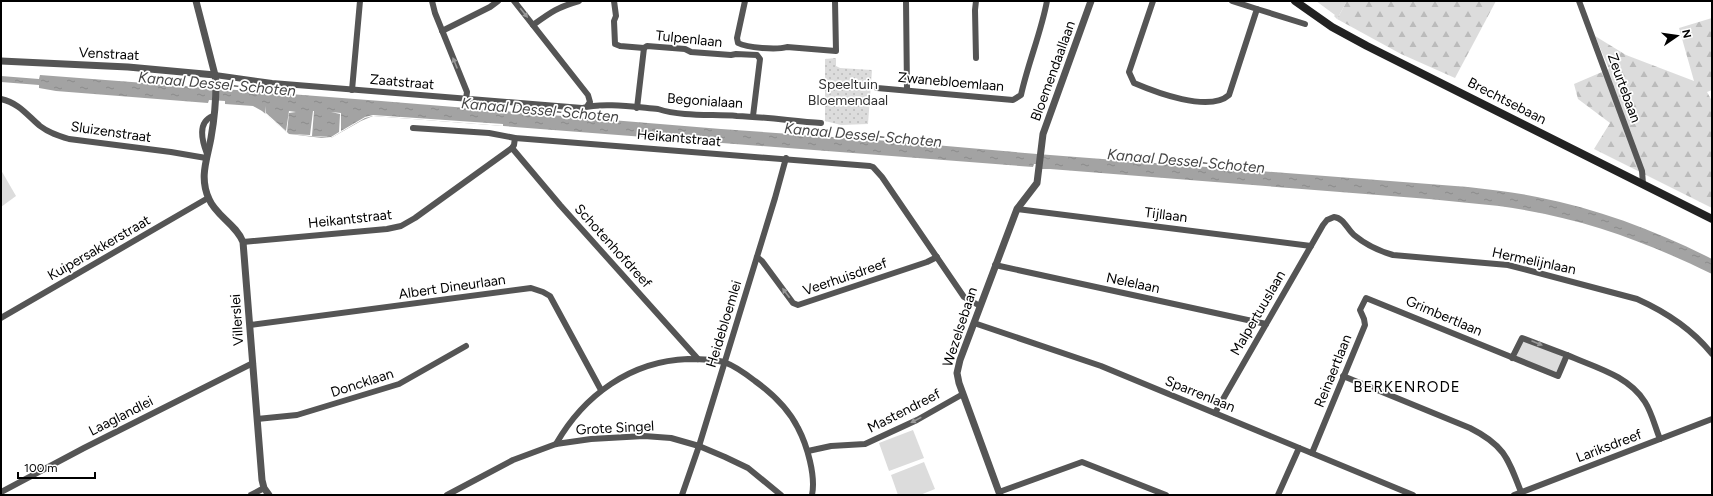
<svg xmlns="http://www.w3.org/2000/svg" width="1713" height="496" viewBox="0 0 1713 496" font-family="Figtree,sans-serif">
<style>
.green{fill:#dcdcdc}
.forest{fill:url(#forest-firs)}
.park{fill:url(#park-dots)}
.water{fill:url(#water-ripples)}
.pier{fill:#fff}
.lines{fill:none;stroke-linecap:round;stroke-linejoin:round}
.minor{stroke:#555;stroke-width:6}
.tertiary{stroke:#555;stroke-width:7}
.secondary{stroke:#222;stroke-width:8}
.oneway{fill:#999}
.labels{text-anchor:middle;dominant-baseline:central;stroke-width:3.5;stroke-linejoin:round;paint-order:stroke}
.street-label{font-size:14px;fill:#000;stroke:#fff}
.park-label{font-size:14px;fill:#333;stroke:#fff}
.water-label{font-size:15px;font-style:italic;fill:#444;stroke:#fff}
.neighbourhood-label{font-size:15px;letter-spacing:1px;fill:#000;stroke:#fff}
</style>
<defs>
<pattern id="forest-firs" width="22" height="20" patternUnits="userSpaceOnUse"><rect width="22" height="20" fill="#dcdcdc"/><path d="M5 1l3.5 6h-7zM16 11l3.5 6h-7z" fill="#bbb"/></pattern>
<pattern id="park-dots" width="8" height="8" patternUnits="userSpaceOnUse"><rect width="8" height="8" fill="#dcdcdc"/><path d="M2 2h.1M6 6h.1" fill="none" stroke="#bbb" stroke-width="1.8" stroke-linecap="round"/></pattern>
<pattern id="water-ripples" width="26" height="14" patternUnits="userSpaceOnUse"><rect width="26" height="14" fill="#a3a3a3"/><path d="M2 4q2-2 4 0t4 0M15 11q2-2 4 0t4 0" fill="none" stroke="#8b8b8b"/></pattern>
</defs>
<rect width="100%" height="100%" fill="#fff"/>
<!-- green -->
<g class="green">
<path d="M1316,1h31l-10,18 -3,-3 1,-1z"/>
<path d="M1,170l15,26 -15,11z"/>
<path d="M1521,341l13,2 30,14 -7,16 -42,-16z"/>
<path d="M913,430l11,28 -35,13 -10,-28z"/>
<path d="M924,462l11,27 -15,6h-22l-7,-20z"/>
</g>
<!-- forest -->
<g class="forest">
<path d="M1347,1h149l-41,77 -54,-24 -64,-35z"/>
<path d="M1712,18v72l-5,2 5,9v107l-118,-59 16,-26 -32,-24 -4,-15 35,-15 -14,-33 31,19 68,26 -15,-53z"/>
</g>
<!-- park -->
<path class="park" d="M836,58v8l4,2 32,2 -4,54 -27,1 -16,-4v-62z"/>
<!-- water -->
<path class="water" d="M40,75l341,26 340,28 168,12 148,13 431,33c23,3 47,5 69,10 61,12 120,34 175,62v15c-72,-35 -133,-57 -213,-68l-70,-7 -379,-30h-9v-5h-7l-1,3 -660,-51 -12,5 -30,17h-9l-33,-4 -27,-23 -9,-5 -28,-2v-3l-16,-1 -1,3 -152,-12 -17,-3v-3l-38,-3v-6l38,3z"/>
<!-- pier -->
<path class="pier" d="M266,106v7l20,18 3,-20 7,1 -7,1 -2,19 2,2 21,1 3,-24h1l-2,25 19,1 8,-5 1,-18 -9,-2 10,1v18l24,-14 8,-2 130,9v2l-130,-10 -8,2 -34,20 -42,-4 -23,-19 -1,1z"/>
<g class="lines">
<!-- minor -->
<g class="minor">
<path d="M432,1l3,12 32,79 -1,7"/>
<path d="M514,1l74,94 2,7 -2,3"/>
<path d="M614,1l2,15 -2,5 1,23 5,2 24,2 3,-2 38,3 6,3 40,3 5,-1 21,1 3,4 -7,57"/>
<path d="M745,1l-8,37 1,5c9,5 39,7 49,4l49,4 -1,-50"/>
<path d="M906,1l1,89"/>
<path d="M1153,1l-24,71 5,11c21,9 75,30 95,12l28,-86 -25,-8"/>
<path d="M1579,1l63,170 1,13"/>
<path d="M1257,9l48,15"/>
<path d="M533,25c18,-13 25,-18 46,-24"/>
<path d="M442,31l48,-24 8,-6"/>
<path d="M976,58l-1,-48 1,-9"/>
<path d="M215,75l57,8 310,25c20,-6 53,-1 76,1 25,8 54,5 79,7 28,1 56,5 84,7"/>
<path d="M877,88l136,12 8,-5c7,-32 20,-62 26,-94"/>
<path d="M352,90l8,-89"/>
<path d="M1,99c18,4 26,16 39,27 9,7 19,10 29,13l102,13 35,6"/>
<path d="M637,108l7,-60"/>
<path d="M413,128l76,5 26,5 355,28 3,1 9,10 82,120 16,9"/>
<path d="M512,148l48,57 138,154"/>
<path d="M207,154c-5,-13 -10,-32 6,-38"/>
<path d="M1017,209l294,37"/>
<path d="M243,242l144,-13 14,-3 14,-8 97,-70 2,-3 1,-7"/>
<path d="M757,257l5,4 31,42 5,2 129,-43 10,-5"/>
<path d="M995,265l271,59"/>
<path d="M1,318l207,-120"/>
<path d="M974,323l127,43 312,129"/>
<path d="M250,325l281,-37 12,4 7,4 51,94"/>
<path d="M1567,355c27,12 61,20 78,47 7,11 10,25 15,37"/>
<path d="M1343,376l127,52c34,17 38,30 51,64"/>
<path d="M1215,413l108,-188 4,-5 7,-3c10,1 13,12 20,18 12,10 25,16 39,20l115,10 129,34c29,13 55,30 75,55"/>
<path d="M257,419l40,-4 102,-31 67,-38"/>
<path d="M556,444c28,-49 75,-83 132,-85 11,0 25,0 36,3 11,4 22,12 31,19 18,13 33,27 43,47 9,17 18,48 14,67"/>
<path d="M808,451l23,-5 34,-2 52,-24 46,-26"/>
<path d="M1312,453l53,-128 -1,-6 -4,-9 6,-12 192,78 9,-21 -45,-17 -10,20"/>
<path d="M1,492l83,-44 169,-85"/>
<path d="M999,492l83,-30 84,33"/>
<path d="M251,495l13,-7"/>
<path d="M447,495l66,-35 43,-16 35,-5 53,-3 27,2 28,8 26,11 23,11 33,27"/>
<path d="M682,495l17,-49 76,-248 11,-40"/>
<path d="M1278,495l21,-47"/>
<path d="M1514,495l198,-76"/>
</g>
<!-- tertiary -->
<g class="tertiary">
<path d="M196,1l19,74 1,8c0,17 -2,38 -5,55 -4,22 -12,39 -2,61 7,17 27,25 34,43l19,238 2,8 5,7"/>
<path d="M1,61l127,6 87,8"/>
<path d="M1000,495l-41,-112 -2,-10 3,-13 57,-151 20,-26 6,-49 48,-133"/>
</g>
<!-- secondary -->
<path class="secondary" d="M1295,1l37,26 35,19 345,173"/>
</g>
<!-- one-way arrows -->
<defs><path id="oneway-solid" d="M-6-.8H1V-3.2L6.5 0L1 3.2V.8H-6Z"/></defs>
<g class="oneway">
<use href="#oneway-solid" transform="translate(524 13) rotate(51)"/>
<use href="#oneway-solid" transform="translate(455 63) rotate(-112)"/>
<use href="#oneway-solid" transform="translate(786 293) rotate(-127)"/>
<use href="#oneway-solid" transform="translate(1537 343) rotate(23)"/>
<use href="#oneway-solid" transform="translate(916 420) rotate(153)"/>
</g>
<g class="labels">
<!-- street labels -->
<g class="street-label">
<text transform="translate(689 39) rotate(6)">Tulpenlaan</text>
<text transform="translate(109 54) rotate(3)">Venstraat</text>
<text transform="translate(1053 71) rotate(-70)">Bloemendaallaan</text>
<text transform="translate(402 82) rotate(5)">Zaatstraat</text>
<text transform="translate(951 82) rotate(5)">Zwanebloemlaan</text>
<text transform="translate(1624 88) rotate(70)">Zeurtebaan</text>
<text transform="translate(705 101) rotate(4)">Begonialaan</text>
<text transform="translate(1507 101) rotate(27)">Brechtsebaan</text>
<text transform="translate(111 132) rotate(8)">Sluizenstraat</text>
<text transform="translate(679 138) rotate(5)">Heikantstraat</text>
<text transform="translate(1166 215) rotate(7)">Tijllaan</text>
<text transform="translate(350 219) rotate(-6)">Heikantstraat</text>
<text transform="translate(613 246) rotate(48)">Schotenhofdreef</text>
<text transform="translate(99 248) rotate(-30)">Kuipersakkerstraat</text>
<text transform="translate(1534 261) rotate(12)">Hermelijnlaan</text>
<text transform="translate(845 277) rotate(-19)">Veerhuisdreef</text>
<text transform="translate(1133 283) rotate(12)">Nelelaan</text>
<text transform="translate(452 287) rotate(-8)">Albert Dineurlaan</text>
<text transform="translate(1258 313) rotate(-60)">Malpertuuslaan</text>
<text transform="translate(1444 316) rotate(23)">Grimbertlaan</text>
<text transform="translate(237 320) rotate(-94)">Villerslei</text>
<text transform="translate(724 324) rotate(-73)">Heidebloemlei</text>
<text transform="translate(960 327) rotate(-72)">Wezelsebaan</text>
<text transform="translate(1333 371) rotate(-68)">Reinaertlaan</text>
<text transform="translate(362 383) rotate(-18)">Doncklaan</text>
<text transform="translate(1200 394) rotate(22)">Sparrenlaan</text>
<text transform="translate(904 411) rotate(-27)">Mastendreef</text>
<text transform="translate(121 416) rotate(-27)">Laaglandlei</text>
<text transform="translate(615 428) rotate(-3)">Grote Singel</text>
<text transform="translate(1609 446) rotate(-21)">Lariksdreef</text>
</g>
<!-- park labels -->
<g class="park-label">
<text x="848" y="84">Speeltuin<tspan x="848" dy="16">Bloemendaal</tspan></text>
</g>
<!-- water labels -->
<g class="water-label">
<text transform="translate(217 84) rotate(5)">Kanaal Dessel-Schoten</text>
<text transform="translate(540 110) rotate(5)">Kanaal Dessel-Schoten</text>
<text transform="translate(863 135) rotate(5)">Kanaal Dessel-Schoten</text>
<text transform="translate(1186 161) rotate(5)">Kanaal Dessel-Schoten</text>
</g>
<!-- neighbourhood labels -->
<g class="neighbourhood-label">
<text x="1407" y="387">BERKENRODE</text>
</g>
</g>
<!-- border -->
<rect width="1713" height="496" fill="none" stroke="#000000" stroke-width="4"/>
<!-- north arrow -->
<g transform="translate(1677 36) rotate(77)" stroke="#ffffff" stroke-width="3" paint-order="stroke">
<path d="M0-3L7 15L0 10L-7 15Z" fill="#000000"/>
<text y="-6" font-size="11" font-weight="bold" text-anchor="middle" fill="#000000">N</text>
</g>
<!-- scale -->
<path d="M18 472v6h77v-6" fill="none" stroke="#000000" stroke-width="2"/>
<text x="24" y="472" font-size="12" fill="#000000" stroke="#ffffff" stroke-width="3" paint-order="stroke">100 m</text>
</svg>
